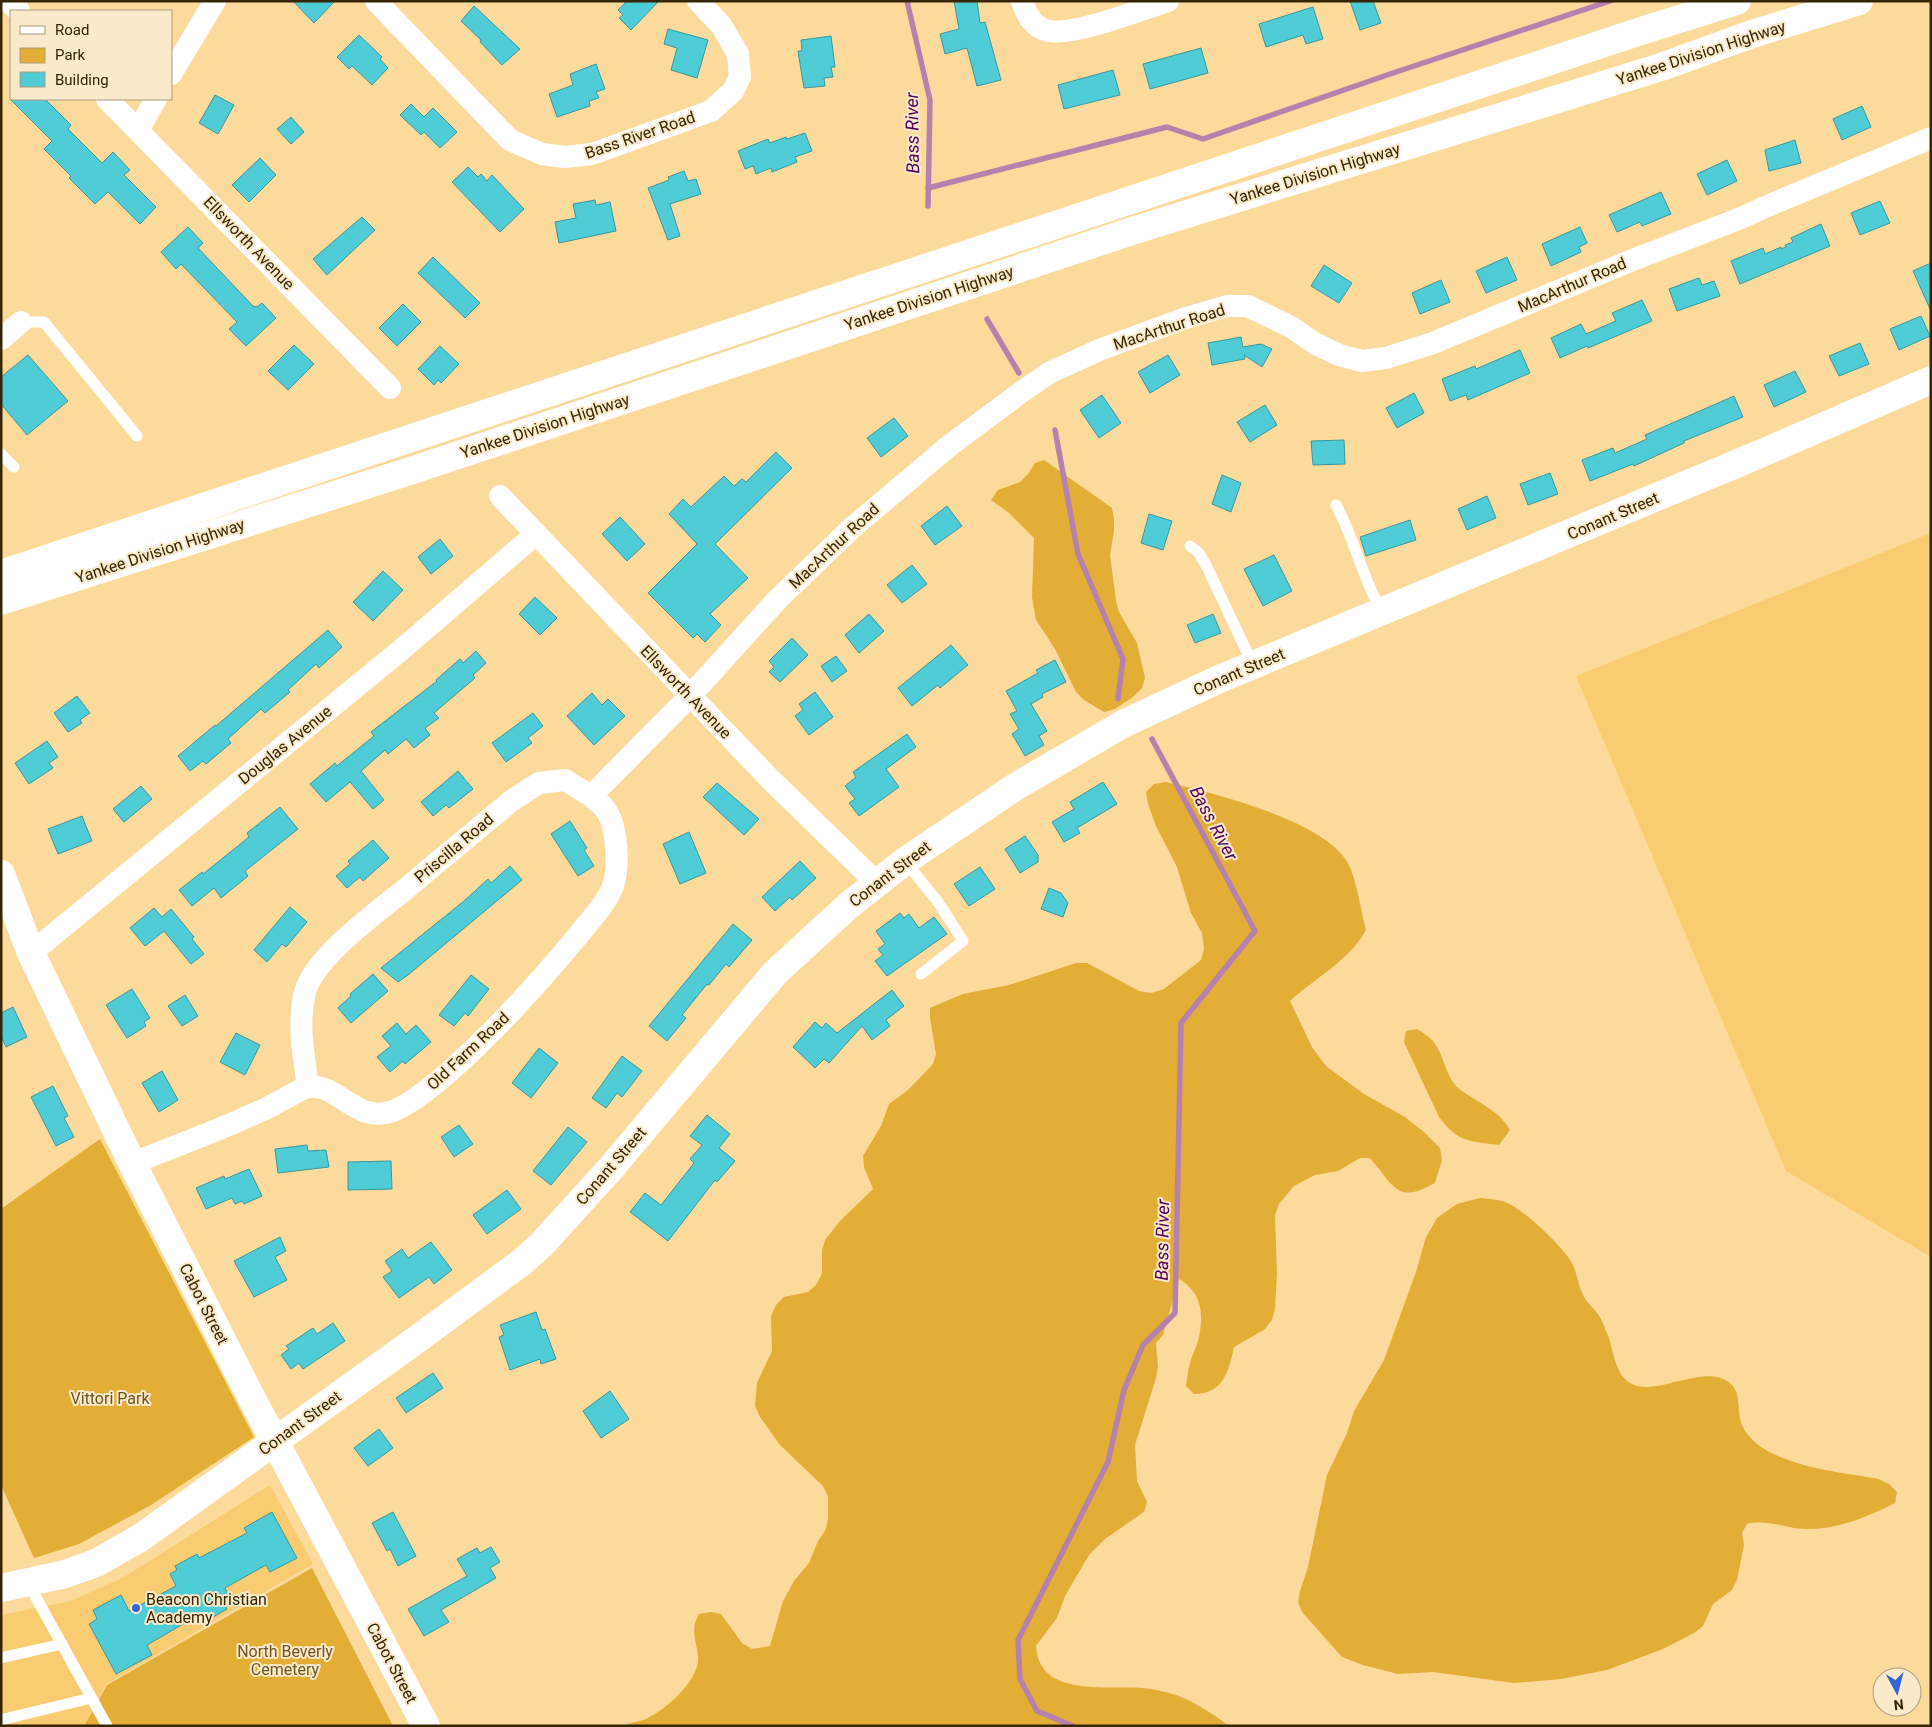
<svg xmlns="http://www.w3.org/2000/svg" width="1932" height="1727" viewBox="0 0 1932 1727" font-family="Roboto,sans-serif">
<style>
.built{fill:#f9cc72}
.green{fill:#e3ae35}
.lines{fill:none;stroke-linecap:round;stroke-linejoin:round}
.stream{stroke:#b681ac;stroke-width:5.5}
.building{fill:#50ccd6;stroke:#39979f}
.lane{stroke:#fff;stroke-width:11}
.street{stroke:#fff;stroke-width:22}
.secondary{stroke:#fff;stroke-width:28}
.highway{stroke:#fff;stroke-width:28}
.poi-dot{fill:#3366d5;stroke:#faeacb;stroke-width:2}
.labels{text-anchor:middle;dominant-baseline:central;stroke-width:4;stroke-linejoin:round;paint-order:stroke}
.street-label{font-size:16px;fill:#352502;stroke:#faeacb}
.park-label{font-size:16px;fill:#6c5320;stroke:#faeacb}
.poi-label{font-size:16px;fill:#352502;stroke:#faeacb;text-anchor:start}
.water-label{font-size:18px;font-style:italic;fill:#52005c;stroke:#faeacb}
</style>
<rect width="100%" height="100%" fill="#fbda9b"/>
<!-- built -->
<g class="built">
<path d="M1931,533v724l-145,-86 -210,-495z"/>
<path d="M270,1485l43,79 -207,120 -22,42h-83v-111l70,-14 53,-24z"/>
</g>
<!-- green -->
<g class="green">
<path d="M1044,460l68,48 2,11v12l-4,24 6,46 3,11 18,31 8,35 -3,10 -9,9 -18,12 -11,3 -20,-12 -8,-8 -21,-43 -19,-29 -4,-23 2,-59 -25,-25 -18,-13 7,-10 22,-8 8,-8 7,-11z"/>
<path d="M1166,782c47,11 153,37 180,78 10,15 15,51 20,70 -16,30 -51,48 -76,71l22,46 14,19 38,28 41,23 19,15 16,16 2,12 -7,23c-7,3 -14,8 -22,9 -21,5 -30,-23 -44,-34h-9l-22,13 -23,4 -21,11 -15,18 -4,11 2,59 -2,35 -3,11 -7,9 -31,18c-5,24 -11,47 -40,47l-8,-8c1,-8 2,-16 4,-23 2,-8 6,-15 8,-22 6,-25 5,-48 -19,-62l-16,56 -7,8 2,24 -2,11 -21,67 2,36 10,21 -3,10 -39,27 -16,16 -24,41 -8,22 -21,28c3,52 71,39 107,42 10,1 23,4 33,7 17,6 39,20 53,31h-606c7,-4 16,-4 23,-7 20,-9 55,-40 52,-63 -2,-17 -8,-27 1,-42l12,-2 10,2 21,29 10,6 18,-3 13,-45 11,-20 15,-18 9,-22 7,-10 3,-11v-24l-5,-10 -43,-41 -20,-28 -5,-11 2,-23 15,-32 -1,-35 5,-11 8,-8 24,-5 8,-7 6,-11v-24l3,-10 15,-19 33,-32 -9,-22 -1,-11 18,-30 8,-22 19,-14 25,-26 3,-10 -6,-36v-10l33,-14 46,-9 67,-22h11l52,28 12,2 13,-4 37,-29 3,-11 -2,-16 -11,-20 -14,-46 -21,-41 -8,-22 -2,-12 8,-8z"/>
<path d="M1417,1029c6,4 14,8 18,15 9,12 10,30 21,42 18,16 42,22 54,44l-11,15c-29,-4 -41,-2 -60,-28l-35,-75 2,-11z"/>
<path d="M100,1139l154,298 -103,68 -72,39 -45,14 -33,-73v-276z"/>
<path d="M1480,1198c7,1 15,1 22,3 18,4 61,46 70,62 5,10 6,22 11,32 3,7 10,12 14,18 5,6 7,14 10,20 6,14 7,35 18,46 24,24 73,-16 102,2 16,9 9,30 15,44 18,41 99,47 136,54l11,5 8,8 -2,11c-28,14 -58,27 -90,26 -20,-1 -38,-10 -58,-5l-5,9 2,12 -7,35 -5,10 -19,14 -10,22 -9,7 -31,16 -56,21 -46,9 -47,4 -81,-11 -35,2 -35,-9 -21,-8 -40,-45 -4,-10 2,-11 8,-24 19,-92 20,-42 7,-22 30,-51 32,-88 10,-35 11,-19 20,-14z"/>
<path d="M312,1568l81,158h-309l23,-41z"/>
</g>
<g class="lines">
<!-- stream -->
<g class="stream">
<path d="M907,1l23,99 -2,106"/>
<path d="M928,188l239,-61 36,12 187,-65 220,-73"/>
<path d="M987,319l32,54"/>
<path d="M1055,430l23,124 45,105 -5,40"/>
<path d="M1073,1726l-36,-15 -17,-32 -2,-39 90,-178 16,-72 19,-45 32,-32 6,-290 74,-92 -103,-192"/>
</g>
</g>
<!-- building -->
<g class="building">
<path d="M293,1h42l-21,22z"/>
<path d="M627,1h32l-28,29 -12,-12 4,-3 -5,-5z"/>
<path d="M954,1h23l3,22 5,-1 16,58 -24,6 -10,-38 -22,6 -5,-20 19,-5z"/>
<path d="M1350,1h23l8,22 -21,7z"/>
<path d="M474,6l46,43 -18,16 -22,-23 1,-2 -20,-19z"/>
<path d="M1313,7l10,32 -17,5 -3,-9 -37,12 -7,-23z"/>
<path d="M668,29l40,11 -11,38 -26,-8 6,-22 -13,-4z"/>
<path d="M359,35l23,22 -2,2 8,9 -16,17 -20,-19 -3,3 -12,-12z"/>
<path d="M831,36l4,31h-4l2,10 -9,1 1,8 -21,2 -6,-37h4l-1,-11z"/>
<path d="M1201,48l7,25 -58,16 -7,-25z"/>
<path d="M596,64l9,25 -9,3 3,6 -10,3 1,5 -33,11 -8,-23 24,-9 -3,-11z"/>
<path d="M1113,70l7,25 -56,14 -6,-24z"/>
<path d="M215,95l19,10 -16,29 -19,-11z"/>
<path d="M10,99h35l26,26 -3,4 34,34 11,-11 17,18 -6,5 32,32 -16,17 -32,-32 -13,12 -26,-26 2,-2 -27,-27 8,-8z"/>
<path d="M411,104l13,13 9,-9 24,24 -17,16 -16,-16 -3,3 -21,-20z"/>
<path d="M1862,106l9,21 -29,13 -9,-21z"/>
<path d="M291,117l13,15 -13,12 -14,-15z"/>
<path d="M805,133l7,18 -17,6 2,5 -25,10 -1,-4 -15,6 -3,-8 -8,3 -7,-18 30,-12 2,4 16,-6 1,2z"/>
<path d="M1795,140l6,23 -32,8 -4,-21z"/>
<path d="M260,158l16,17 -27,27 -17,-17z"/>
<path d="M1727,160l10,21 -30,14 -10,-21z"/>
<path d="M468,167l10,10 3,-3 6,7 5,-6 32,34 -24,23 -48,-50z"/>
<path d="M684,171l4,10 8,-2 5,15 -31,10 10,32 -12,4 -20,-52 21,-8 -1,-3z"/>
<path d="M1661,192l10,22 -29,12 -2,-4 -23,10 -8,-17z"/>
<path d="M595,200l1,5 14,-3 6,29 -57,12 -4,-21 21,-4 -3,-14z"/>
<path d="M1880,201l10,22 -30,12 -9,-22z"/>
<path d="M362,217l13,13 -48,45 -14,-16z"/>
<path d="M1821,224l9,22 -90,38 -9,-23 32,-13 2,6 16,-7v2l5,-2 -1,-2 8,-3 -2,-4z"/>
<path d="M188,227l15,16 -5,5 55,58 4,1 5,-4 14,15 -30,28 -17,-17 8,-7 -56,-58 -5,5 -15,-17z"/>
<path d="M1580,227l7,16 -8,4 2,5 -30,14 -9,-22z"/>
<path d="M433,257l47,46 -15,15 -47,-45z"/>
<path d="M1507,257l10,23 -31,13 -10,-22z"/>
<path d="M1931,263v48l-18,-40z"/>
<path d="M1324,265l28,18 -13,20 -28,-17z"/>
<path d="M1699,278l3,7 12,-4 6,15 -43,15 -8,-22z"/>
<path d="M1441,280l9,22 -30,12 -8,-21z"/>
<path d="M1642,300l10,21 -64,27 -1,-2 -27,12 -9,-20 30,-14 5,10 30,-13 -4,-8z"/>
<path d="M403,304l18,18 -24,24 -18,-18z"/>
<path d="M1921,316l9,20 -31,14 -9,-21z"/>
<path d="M1241,337l2,10 18,-3 11,5 -10,18 -18,-12 1,4 -33,6 -4,-22z"/>
<path d="M1860,343l9,21 -30,12 -10,-20z"/>
<path d="M294,345l20,19 -26,26 -20,-19z"/>
<path d="M440,346l19,18 -18,19 -3,-3 -4,5 -16,-16z"/>
<path d="M1520,350l10,23 -62,27 -2,-5 -16,6 -8,-22 33,-13 1,3z"/>
<path d="M28,355l40,46 -41,34 -26,-31v-27z"/>
<path d="M1168,355l12,20 -30,18 -12,-21z"/>
<path d="M1795,371l11,21 -32,15 -10,-22z"/>
<path d="M1414,393l10,20 -27,15 -11,-20z"/>
<path d="M1102,395l19,28 -22,15 -19,-28z"/>
<path d="M1734,396l9,21 -59,24v2l-50,23 -1,-2 -43,17 -8,-21 31,-12 2,5 32,-14 -2,-4z"/>
<path d="M1265,405l12,20 -27,17 -13,-20z"/>
<path d="M894,418l14,18 -27,21 -14,-19z"/>
<path d="M1344,440l1,24 -32,1 -2,-24z"/>
<path d="M776,452l16,16 -77,76 33,34 -38,36 11,11 -16,17 -8,-8 -4,4 -45,-45 49,-49 -28,-30 14,-15 8,8 33,-31 10,10 8,-7 4,3z"/>
<path d="M1550,473l8,21 -30,11 -8,-21z"/>
<path d="M1222,475l19,8 -10,29 -19,-8z"/>
<path d="M1487,496l9,22 -29,12 -9,-21z"/>
<path d="M947,506l15,20 -27,19 -14,-19z"/>
<path d="M1149,514l23,7 -9,29 -22,-7z"/>
<path d="M620,517l25,27 -18,17 -25,-27z"/>
<path d="M1410,520l6,20 -50,16 -6,-19z"/>
<path d="M440,539l13,17 -22,18 -13,-17z"/>
<path d="M1274,555l18,36 -29,15 -19,-37z"/>
<path d="M912,565l15,19 -25,19 -15,-18z"/>
<path d="M383,571l20,19 -30,31 -20,-19z"/>
<path d="M535,597l22,21 -17,17 -21,-21z"/>
<path d="M869,614l15,17 -25,22 -14,-18z"/>
<path d="M1213,614l8,19 -26,10 -8,-18z"/>
<path d="M328,630l14,17 -23,21 -3,-4 -28,26 2,2 -25,21 -4,-4 -33,30 3,4 -25,21 -3,-3 -13,10 -12,-15 37,-31 1,1z"/>
<path d="M792,638l16,17 -28,27 -11,-10 5,-5 -5,-6z"/>
<path d="M951,645l17,20 -28,23 -2,-3 -26,21 -14,-18z"/>
<path d="M476,651l10,12 -13,12 2,3 -41,35 5,5 -14,10 5,7 -16,13 -8,-9 -18,15 -3,-4 -24,21 23,29 -11,9 -23,-27 -24,20 -16,-18 25,-21 2,3 37,-30 -3,-4 66,-51 -1,-1 24,-21 3,4z"/>
<path d="M836,656l11,15 -15,11 -11,-16z"/>
<path d="M1055,660l11,22 -24,12 1,3 -12,7 16,27 -8,5 5,9 -19,11 -13,-22 7,-5 -9,-15 7,-3 -11,-20 32,-18 -2,-3z"/>
<path d="M815,692l18,25 -24,18 -14,-19 8,-6 -4,-6z"/>
<path d="M592,693l10,12 6,-6 17,17 -31,29 -27,-29z"/>
<path d="M77,696l13,17 -10,7 2,3 -14,9 -14,-19z"/>
<path d="M533,713l10,13 -15,12 4,5 -26,19 -14,-19z"/>
<path d="M907,734l9,13 -30,22 13,18 -40,29 -10,-13 6,-4 -10,-13 11,-9 -3,-5z"/>
<path d="M47,741l11,16 -9,6 4,5 -24,16 -14,-21z"/>
<path d="M458,771l15,18 -24,19 -3,-3 -13,11 -12,-14z"/>
<path d="M1103,782l14,22 -40,24 3,5 -16,9 -12,-20 22,-13 -4,-7z"/>
<path d="M717,783l42,36 -15,16 -41,-38z"/>
<path d="M141,786l11,13 -28,23 -11,-13z"/>
<path d="M280,807l18,22 -53,42 3,5 -27,22 -7,-10 -22,18 -13,-16 23,-18 1,2 46,-37 -2,-4z"/>
<path d="M82,816l10,25 -34,13 -10,-25z"/>
<path d="M570,821l17,27 -3,2 10,16 -16,10 -27,-42z"/>
<path d="M689,832l17,41 -26,11 -17,-40z"/>
<path d="M1025,836l13,19v7l-18,11 -15,-24z"/>
<path d="M373,840l16,18 -26,23 -3,-4 -13,11 -11,-12 14,-12 -2,-3z"/>
<path d="M800,861l16,17 -24,22 -2,-3 -15,14 -13,-14z"/>
<path d="M510,866l12,14 -114,95 -10,7 -17,-14 83,-67 24,-22 3,4z"/>
<path d="M980,867l15,22 -26,17 -15,-22z"/>
<path d="M1049,888l12,5 7,10 -5,14 -22,-8z"/>
<path d="M290,907l17,15 -21,25 -4,-3 -15,18 -13,-12z"/>
<path d="M154,908l8,9 9,-8 23,28 -2,2 12,15 -13,10 -27,-33 -19,15 -15,-18z"/>
<path d="M900,913l4,5 5,-4 10,14 15,-11 13,17 -60,42 -12,-15 8,-6 -5,-6 7,-5 -9,-13z"/>
<path d="M733,924l19,16 -23,27 -3,-3 -17,21 -2,-1 -25,31 4,3 -19,23 -18,-15z"/>
<path d="M373,974l15,17 -37,32 -13,-15 13,-12 -1,-2z"/>
<path d="M471,975l18,14 -21,27 -3,-3 -11,13 -15,-11z"/>
<path d="M132,989l18,29 -6,4 2,4 -19,12 -21,-33z"/>
<path d="M892,990l12,16 -18,14 4,6 -18,14 -10,-14 -33,37 -5,-4 -9,9 -22,-21 22,-25 7,6 4,-5 11,10z"/>
<path d="M185,995l13,21 -16,10 -14,-20z"/>
<path d="M13,1007l14,30 -21,10 -5,-11v-23z"/>
<path d="M397,1023l9,11 10,-9 15,17 -26,22 -2,-3 -13,11 -13,-15 14,-11 -9,-10z"/>
<path d="M236,1033l24,12 -15,30 -25,-13z"/>
<path d="M539,1048l19,15 -27,35 -19,-15z"/>
<path d="M622,1056l20,15 -20,26 -5,-4 -11,15 -14,-10z"/>
<path d="M162,1071l16,29 -19,12 -17,-29z"/>
<path d="M53,1086l15,30 -4,2 10,19 -18,9 -25,-49z"/>
<path d="M707,1115l23,19 -11,14 16,13 -18,21 -2,-2 -47,61 -38,-29 15,-19 16,12 33,-42 -4,-4 12,-14 -12,-9z"/>
<path d="M459,1125l14,19 -19,13 -13,-20z"/>
<path d="M568,1127l19,15 -36,43 -18,-14z"/>
<path d="M307,1145l1,6 18,-1 3,17 -51,6 -3,-24z"/>
<path d="M391,1161l1,28 -44,1v-28z"/>
<path d="M249,1169l13,27 -18,8 -2,-3 -7,3 -3,-6 -26,11 -10,-21 28,-12 1,3z"/>
<path d="M507,1190l14,19 -34,25 -14,-19z"/>
<path d="M280,1237l6,14 -11,6 12,23 -33,17 -20,-36z"/>
<path d="M431,1242l21,28 -18,14 -5,-7 -30,21 -16,-21 9,-6 -7,-10 17,-12 6,9z"/>
<path d="M536,1312l6,18 3,-1 11,30 -15,5 -1,-5 -30,11 -11,-33 5,-2 -4,-10z"/>
<path d="M333,1323l12,18 -42,28 -4,-6 -8,6 -10,-14 8,-6 -3,-3 27,-18 4,6z"/>
<path d="M433,1373l10,15 -37,25 -10,-15z"/>
<path d="M610,1391l19,28 -28,19 -18,-27z"/>
<path d="M379,1429l14,19 -25,18 -14,-18z"/>
<path d="M272,1512l25,46 -27,14 -4,-7 -41,23 5,10 -7,4 4,7 -19,11 -2,-4 -7,3 -2,-3 -50,29 5,10 -36,19 -27,-50 8,-5 -4,-9 28,-15 8,16 47,-25 -6,-12 7,-4 -2,-4 22,-12 2,4 48,-25 -3,-5z"/>
<path d="M393,1512l23,44 -18,10 -8,-17 -3,2 -15,-28z"/>
<path d="M491,1547l9,15 -10,6 6,10 -55,32 8,12 -25,14 -16,-27 59,-33 -10,-17 20,-11 3,5z"/>
</g>
<g class="lines">
<!-- lane -->
<g class="lane">
<path d="M21,322h23l93,114"/>
<path d="M1,454l13,13"/>
<path d="M1336,505c19,34 26,73 46,107"/>
<path d="M1190,546l9,7 8,14 46,98"/>
<path d="M905,861l33,41 25,39 -42,33"/>
<path d="M28,1583l79,143"/>
<path d="M1,1658l61,-14"/>
<path d="M1,1720l90,-22"/>
</g>
<!-- street -->
<g class="street">
<path d="M8,1l11,10"/>
<path d="M376,1l134,139 32,14 23,3 27,-3 119,-43 22,-20 7,-14 -2,-23 -17,-29 -23,-24"/>
<path d="M1022,1c4,13 12,27 27,30 25,5 91,-21 119,-30"/>
<path d="M171,74l44,-73"/>
<path d="M107,99l283,289"/>
<path d="M138,130l18,-31"/>
<path d="M1,339l20,-17"/>
<path d="M500,496l270,283 107,104"/>
<path d="M31,953l370,-303 135,-116"/>
<path d="M308,1087c-4,-31 -11,-64 -3,-95 10,-36 74,-81 103,-105 34,-29 69,-57 103,-86l28,-18 26,-3 26,16 99,-100 88,-97 75,-72 96,-81 71,-53 29,-20 50,-23 87,-32 41,-12h21l43,21 25,17 23,11 23,6 24,-3 47,-15 197,-82 111,-43 31,-14 159,-66"/>
<path d="M132,1163c45,-17 90,-34 133,-54 10,-4 36,-21 44,-22 29,-4 48,38 84,24 18,-7 41,-26 56,-39 46,-41 88,-87 127,-134 12,-16 34,-37 38,-56 5,-17 3,-55 -7,-70 -3,-6 -11,-12 -16,-16"/>
</g>
<!-- secondary -->
<g class="secondary">
<path d="M1,874l30,79 101,210 116,228 178,335"/>
<path d="M1,1588l64,-14 31,-11 44,-25 272,-195 110,-81 20,-18 69,-76 164,-195 73,-67 57,-45 110,-74 108,-63 94,-44 531,-221 183,-79"/>
</g>
<!-- highway -->
<g class="highway">
<path d="M1,574l1640,-543 96,-30"/>
<path d="M1,601l409,-130 722,-240 529,-164 91,-33 107,-33"/>
</g>
</g>
<!-- markers -->
<circle class="poi-dot" cx="136" cy="1608" r="5"/>
<g class="labels">
<!-- street labels -->
<g class="street-label">
<text transform="translate(1701 53) rotate(-18)">Yankee Division Highway</text>
<text transform="translate(640 135) rotate(-19)">Bass River Road</text>
<text transform="translate(1315 174) rotate(-17)">Yankee Division Highway</text>
<text transform="translate(249 243) rotate(46)">Ellsworth Avenue</text>
<text transform="translate(1572 285) rotate(-23)">MacArthur Road</text>
<text transform="translate(929 298) rotate(-18)">Yankee Division Highway</text>
<text transform="translate(1169 327) rotate(-18)">MacArthur Road</text>
<text transform="translate(545 426) rotate(-18)">Yankee Division Highway</text>
<text transform="translate(1613 516) rotate(-23)">Conant Street</text>
<text transform="translate(834 546) rotate(-43)">MacArthur Road</text>
<text transform="translate(160 551) rotate(-18)">Yankee Division Highway</text>
<text transform="translate(1239 672) rotate(-23)">Conant Street</text>
<text transform="translate(686 692) rotate(46)">Ellsworth Avenue</text>
<text transform="translate(285 745) rotate(-39)">Douglas Avenue</text>
<text transform="translate(454 848) rotate(-40)">Priscilla Road</text>
<text transform="translate(890 874) rotate(-37)">Conant Street</text>
<text transform="translate(468 1051) rotate(-43)">Old Farm Road</text>
<text transform="translate(611 1166) rotate(-49)">Conant Street</text>
<text transform="translate(204 1304) rotate(63)">Cabot Street</text>
<text transform="translate(300 1423) rotate(-36)">Conant Street</text>
<text transform="translate(392 1663) rotate(62)">Cabot Street</text>
</g>
<!-- park labels -->
<g class="park-label">
<text x="110" y="1398">Vittori Park</text>
<text x="285" y="1651">North Beverly<tspan x="285" dy="18">Cemetery</tspan></text>
</g>
<!-- poi labels -->
<g class="poi-label">
<text x="146" y="1599">Beacon Christian<tspan x="146" dy="18">Academy</tspan></text>
</g>
<!-- water labels -->
<g class="water-label">
<text transform="translate(912 133) rotate(-91)">Bass River</text>
<text transform="translate(1214 823) rotate(62)">Bass River</text>
<text transform="translate(1162 1240) rotate(-89)">Bass River</text>
</g>
</g>
<!-- border -->
<rect width="1932" height="1727" fill="none" stroke="#352502" stroke-width="5"/>
<!-- legend -->
<rect x="10" y="10" width="162" height="90" fill="#faeacb" stroke="#ab9b7b"/>
<rect x="20" y="26" width="25" height="8" fill="#ffffff" stroke="#ab9b7b"/>
<text x="55" y="35" font-size="15" fill="#352502">Road</text>
<rect x="20" y="48" width="25" height="15" fill="#e3ae35" stroke="#ab9b7b"/>
<text x="55" y="60" font-size="15" fill="#352502">Park</text>
<rect x="20" y="72" width="25" height="15" fill="#50ccd6" stroke="#ab9b7b"/>
<text x="55" y="85" font-size="15" fill="#352502">Building</text>
<!-- north arrow -->
<g transform="translate(1897 1692) rotate(173)"><circle r="24" fill="#faeacb" stroke="#ab9b7b"/>
<path d="M0-4L9 19L0 12L-9 19Z" fill="#3366d5"/>
<text y="-8" font-size="14" font-weight="bold" text-anchor="middle" fill="#352502">N</text>
</g>
</svg>
